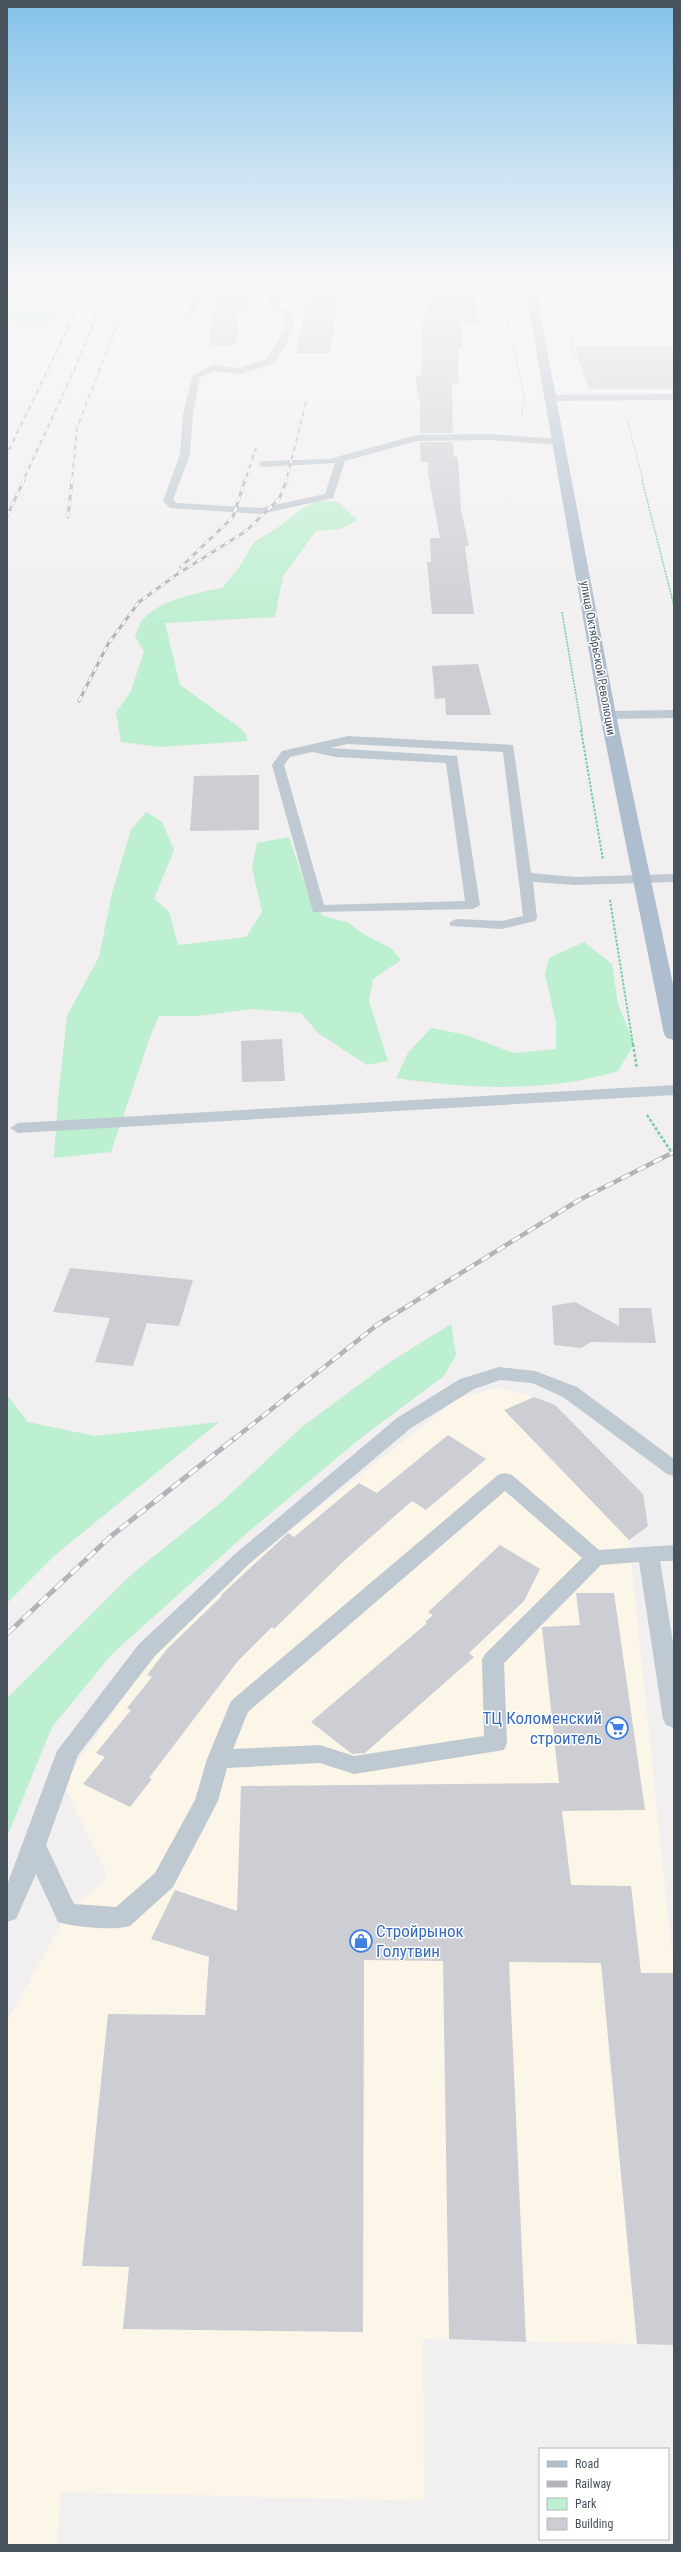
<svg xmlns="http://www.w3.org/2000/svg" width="681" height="2552" viewBox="0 0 681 2552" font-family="'Roboto Condensed',sans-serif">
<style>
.commercial{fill:#fcf6e8}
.green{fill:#bdefd1}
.building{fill:#ccced4}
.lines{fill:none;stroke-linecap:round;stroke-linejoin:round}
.path-far3{stroke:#75cda2;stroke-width:1;stroke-dasharray:1.5 1;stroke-linecap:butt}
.path-far2{stroke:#75cda2;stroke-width:1.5;stroke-dasharray:2 1;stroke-linecap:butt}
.path-far1{stroke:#75cda2;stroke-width:2;stroke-dasharray:2.5 1.5;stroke-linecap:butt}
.path{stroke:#75cda2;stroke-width:2.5;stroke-dasharray:3 2;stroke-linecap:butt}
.lane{fill:#bfc9d1;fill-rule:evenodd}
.street{fill:#bfc9d1;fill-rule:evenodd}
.secondary{fill:#c0cad6;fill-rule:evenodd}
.primary{fill:#afbece;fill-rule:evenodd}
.rail-far3-casing{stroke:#b1b4b9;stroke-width:2}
.rail-far2-casing{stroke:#b1b4b9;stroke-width:3}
.rail-far1-casing{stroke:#b1b4b9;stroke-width:4.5}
.rail-casing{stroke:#b1b4b9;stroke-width:5}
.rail-far3{stroke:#fff;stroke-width:1.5;stroke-dasharray:4.5;stroke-linecap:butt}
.rail-far2{stroke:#fff;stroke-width:2;stroke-dasharray:5.5;stroke-linecap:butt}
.rail-far1{stroke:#fff;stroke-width:3;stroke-dasharray:9;stroke-linecap:butt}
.rail{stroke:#fff;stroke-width:3.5;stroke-dasharray:11;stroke-linecap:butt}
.labels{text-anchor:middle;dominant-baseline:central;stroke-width:3;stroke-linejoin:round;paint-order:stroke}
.far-street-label{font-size:12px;fill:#47525c;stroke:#fff}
.near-shop-label{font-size:17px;fill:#366cbe;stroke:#fff;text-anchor:end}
</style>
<rect width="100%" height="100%" fill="#f1efef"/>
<!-- commercial -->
<path class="commercial" d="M497,1388l37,9 109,97 5,32 -19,14 45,433v372l-251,-6 1,162 -363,-9 -4,53h-50v-524l60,-107 41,-37 -45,-94 92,-130 85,-83 217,-171z"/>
<!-- green -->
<g class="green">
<path d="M7,281h68l-23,44 -45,-2z"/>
<path d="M318,501l20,1 19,18 -16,9 -25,2 -33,45 -8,41 -110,6 15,62 59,42 7,7 1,7 -86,6 -40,-5 -5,-30 14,-19 14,-41 -9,-16c2,-4 3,-10 6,-14 14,-21 58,-30 81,-34l16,-19 16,-27 23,-14 26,-20z"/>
<path d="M146,812l16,10 12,28 -20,49 15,12 9,34 68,-8 16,-25 -10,-44 5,-25 32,-6 20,59 14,20 24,6 18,13 26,13 10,12 -28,19 -4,22 19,60 -21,4 -49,-32 -17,-20 -49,-4 -56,7h-37l-9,21 -39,115 -57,6 4,-58 9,-84 32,-59 13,-64 19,-63z"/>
<path d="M584,942l28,22 6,40 16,40 -16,27c-70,22 -150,18 -222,7l12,-25 23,-25 35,7 47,18 43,-4v-26l-11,-49 4,-16z"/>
<path d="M451,1324l5,31 -12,21 -82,61 -115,96 -135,121 -60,73 -45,110v-139l126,-125 91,-73 78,-73 85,-63z"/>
<path d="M7,1395l21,27 67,14 124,-14 -164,133 -48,48z"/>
</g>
<!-- building -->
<g class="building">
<path d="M218,281h45l-16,31h-8l-3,33h-27z"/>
<path d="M448,281h26l4,43 -17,-1 1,24h-4v36h-6l1,50h-33v-34h-2l-2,-23 6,-1 1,-61 21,-32z"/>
<path d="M308,296l30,1 -8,56h-34z"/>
<path d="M575,346h99v43h-85z"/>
<path d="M420,442h33l1,15h4l3,53 8,36h-4l9,68h-42l-5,-52h4l-1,-24h10l-12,-64v-12h-7z"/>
<path d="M478,664l13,51h-45l-1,-17 -10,1 -3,-33z"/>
<path d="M259,775v55l-69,1 4,-55z"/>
<path d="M282,1039l3,42 -43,1 -1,-41z"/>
<path d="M70,1268l123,12 -14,46 -32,-3 -14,43 -38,-4 15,-44 -57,-6z"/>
<path d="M575,1302l44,24v-18h32l5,35 -65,-1 -10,6 -27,-3 -2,-39z"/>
<path d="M534,1397l21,8 88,89 5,32 -19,14 -125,-130z"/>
<path d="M448,1435l38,24 -60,51 -14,-9 -65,57 -73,71 -2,-2 -34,34 -89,117 3,1 -22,28 -47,-23 22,-27 -9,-4 35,-43 -4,-2 25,-31 -5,-2 20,-26 55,-53 -1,-1 67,-62 6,4 65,-54 18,10z"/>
<path d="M500,1545l40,24 -16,32 -55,52 5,4 -109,96 -13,1 -41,-32 116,-99 -2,-1 8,-7 -5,-3z"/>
<path d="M576,1593h38l31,217 -83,1 9,74 60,1 10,87h33v372l-37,-1 -36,-381 -92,-1 17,380 -77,-3 -6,-378 -79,-1 -1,372 -240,-3 6,-62 -47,-1 26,-252 97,1 4,-58 -58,-18 24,-49 62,21 4,-125 318,-3 -17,-156 38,-2z"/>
</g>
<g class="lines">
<!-- path-far3 -->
<g class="path-far3">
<path d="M499,281l26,120 -3,10 1,8"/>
<path d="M553,281h3c13,14 19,31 18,51 -1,10 -4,17 2,26 5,7 15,13 21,19"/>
<path d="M627,418l16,63"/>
</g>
<!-- path-far2 -->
<g class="path-far2">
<path d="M642,480l32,126"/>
<path d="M562,612l20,119"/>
</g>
<!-- path-far1 -->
<g class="path-far1">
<path d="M581,730l22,130"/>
<path d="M610,900l23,145"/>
</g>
<!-- path -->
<g class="path">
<path d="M633,1044l4,25"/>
<path d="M647,1115l27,41"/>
</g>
<!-- lane -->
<g class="lane">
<path d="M204,281h8l-22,39h-6l-1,-2z"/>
<path d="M271,358l4,3 -1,2 -34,11 -26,-3 -14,6 -7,37 -3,40 -17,46 4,3 84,5 64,-14 10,-31 -72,4 -5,-3 5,-3 66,-2 88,-24 73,-1 69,5 5,3 -5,3 -69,-5 -73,1 -72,20 -12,37 -72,16 -91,-6 -7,-7 17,-47 3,-40 9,-38 21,-11 26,3z"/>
<path d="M674,710v8l-66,1 -6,-4 6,-4z"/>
<path d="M348,736l165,9 18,128 44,4 99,-3v8l-99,3 -42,-3 4,36 -2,3 -33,8 -51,-3 -2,-3 7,-4 46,2 21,-5 -20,-164 -155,-8 -18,4 127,8 23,149 -7,4 -160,3 -41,-147 10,-14zM312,752l24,5 110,6 19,138 -141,4 -40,-140 6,-8z"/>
<path d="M674,1085v10l-656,38 -8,-5 8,-5z"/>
<path d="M499,1367l36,4 42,16 97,72v17l-7,-2 -104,-77 -31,-14 -32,-3 -26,9 -63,39 -162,136 -94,92 -77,99 -32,90 28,59 42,3 39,-34 40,-73 12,-41 24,-58 267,-226 7,-2 7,2 87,75 75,-5v16h-14l14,88v79l-8,-3 -3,-6 -24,-157 -38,3 -97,98 3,80 -3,7 -150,24 -34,-11 -93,5 -9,33 -45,86 -43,39c-16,5 -55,1 -72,-4l-22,-48 -20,45 -9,3v-37l50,-134 82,-107 96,-90 162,-136 63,-39zM505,1491l77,67 -97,96 -3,6 2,76 -130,20 -34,-11 -87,4 15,-37z"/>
</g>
<!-- street -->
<g class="street">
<path d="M274,281h10l-5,13 1,12 12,9 2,14 -18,32 -5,3 -5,-3 18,-32 -2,-13 -12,-9 -1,-13z"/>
<path d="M674,394v6l-124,1 -6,-3 6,-3z"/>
</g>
<!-- secondary -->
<path class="secondary" d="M585,281h27l62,7v6l-84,-10z"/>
<!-- primary -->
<path class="primary" d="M524,281h10l82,434 58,274v51l-7,-2 -3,-4 -64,-319z"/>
<!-- rail-far3 casing -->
<g class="rail-far3-casing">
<g id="rail-far3">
<path d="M7,454l84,-173"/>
<path d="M23,481l52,-113 36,-87"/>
<path d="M72,481l5,-53 57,-147"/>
<path d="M245,481l11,-33"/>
<path d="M286,481l20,-79"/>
</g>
</g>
<!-- rail-far2 casing -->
<g class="rail-far2-casing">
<g id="rail-far2">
<path d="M7,516l17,-36"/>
<path d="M68,517l4,-37"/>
<path d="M181,567l52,-50 12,-37"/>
<path d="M79,701l29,-57 31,-42 37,-27 70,-44 33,-32 8,-19"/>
</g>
</g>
<!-- rail-far1 casing -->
<g class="rail-far1-casing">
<path id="rail-far1" d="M234,1439l143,-114 202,-125 95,-48"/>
</g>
<!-- rail casing -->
<g class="rail-casing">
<path id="rail" d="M7,1634l103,-97 125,-99"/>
</g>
<!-- rail-far3 -->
<use href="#rail-far3" class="rail-far3"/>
<!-- rail-far2 -->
<use href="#rail-far2" class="rail-far2"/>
<!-- rail-far1 -->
<use href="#rail-far1" class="rail-far1"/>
<!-- rail -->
<use href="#rail" class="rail"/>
</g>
<!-- sky -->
<linearGradient id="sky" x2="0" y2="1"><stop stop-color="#83c2ea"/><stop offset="0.44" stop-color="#f9f8f8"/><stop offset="1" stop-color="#f9f8f8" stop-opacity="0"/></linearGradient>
<rect width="681" height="638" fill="url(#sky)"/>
<!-- icons -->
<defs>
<g id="supermarket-ring" transform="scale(1.15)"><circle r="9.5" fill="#fff" stroke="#3f7fe0" stroke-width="1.5"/><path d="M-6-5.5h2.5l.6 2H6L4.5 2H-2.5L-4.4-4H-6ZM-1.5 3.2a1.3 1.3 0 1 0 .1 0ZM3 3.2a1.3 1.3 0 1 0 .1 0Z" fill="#3f7fe0"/></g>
<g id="shop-ring" transform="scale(1.15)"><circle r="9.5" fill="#fff" stroke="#3f7fe0" stroke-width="1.5"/><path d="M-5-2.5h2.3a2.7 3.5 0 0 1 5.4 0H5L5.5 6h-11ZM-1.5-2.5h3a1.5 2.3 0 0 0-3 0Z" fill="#3f7fe0"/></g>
</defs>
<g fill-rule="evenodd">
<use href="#supermarket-ring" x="617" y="1728"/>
<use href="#shop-ring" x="361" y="1941"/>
</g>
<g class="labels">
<!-- far-street labels -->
<g class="far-street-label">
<text transform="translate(598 658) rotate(80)">улица Октябрьской Революции</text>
</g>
<!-- near-shop labels -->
<g class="near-shop-label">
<text x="602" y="1718">ТЦ Коломенский<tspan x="602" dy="20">строитель</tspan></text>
<text x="376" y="1931" text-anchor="start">Стройрынок<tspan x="376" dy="20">Голутвин</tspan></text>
</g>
</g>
<!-- border -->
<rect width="681" height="2552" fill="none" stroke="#47525c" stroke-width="16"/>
<!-- legend -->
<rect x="539" y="2448" width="130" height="92" fill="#ffffff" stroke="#b5babe"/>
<rect x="547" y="2461" width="20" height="6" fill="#afbece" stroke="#b5babe"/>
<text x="575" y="2468" font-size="12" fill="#47525c">Road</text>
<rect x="547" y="2481" width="20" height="6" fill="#b1b4b9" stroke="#b5babe"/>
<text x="575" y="2488" font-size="12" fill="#47525c">Railway</text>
<rect x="547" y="2498" width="20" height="12" fill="#bdefd1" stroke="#b5babe"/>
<text x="575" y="2508" font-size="12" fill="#47525c">Park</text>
<rect x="547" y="2518" width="20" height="12" fill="#ccced4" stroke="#b5babe"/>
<text x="575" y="2528" font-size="12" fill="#47525c">Building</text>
</svg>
